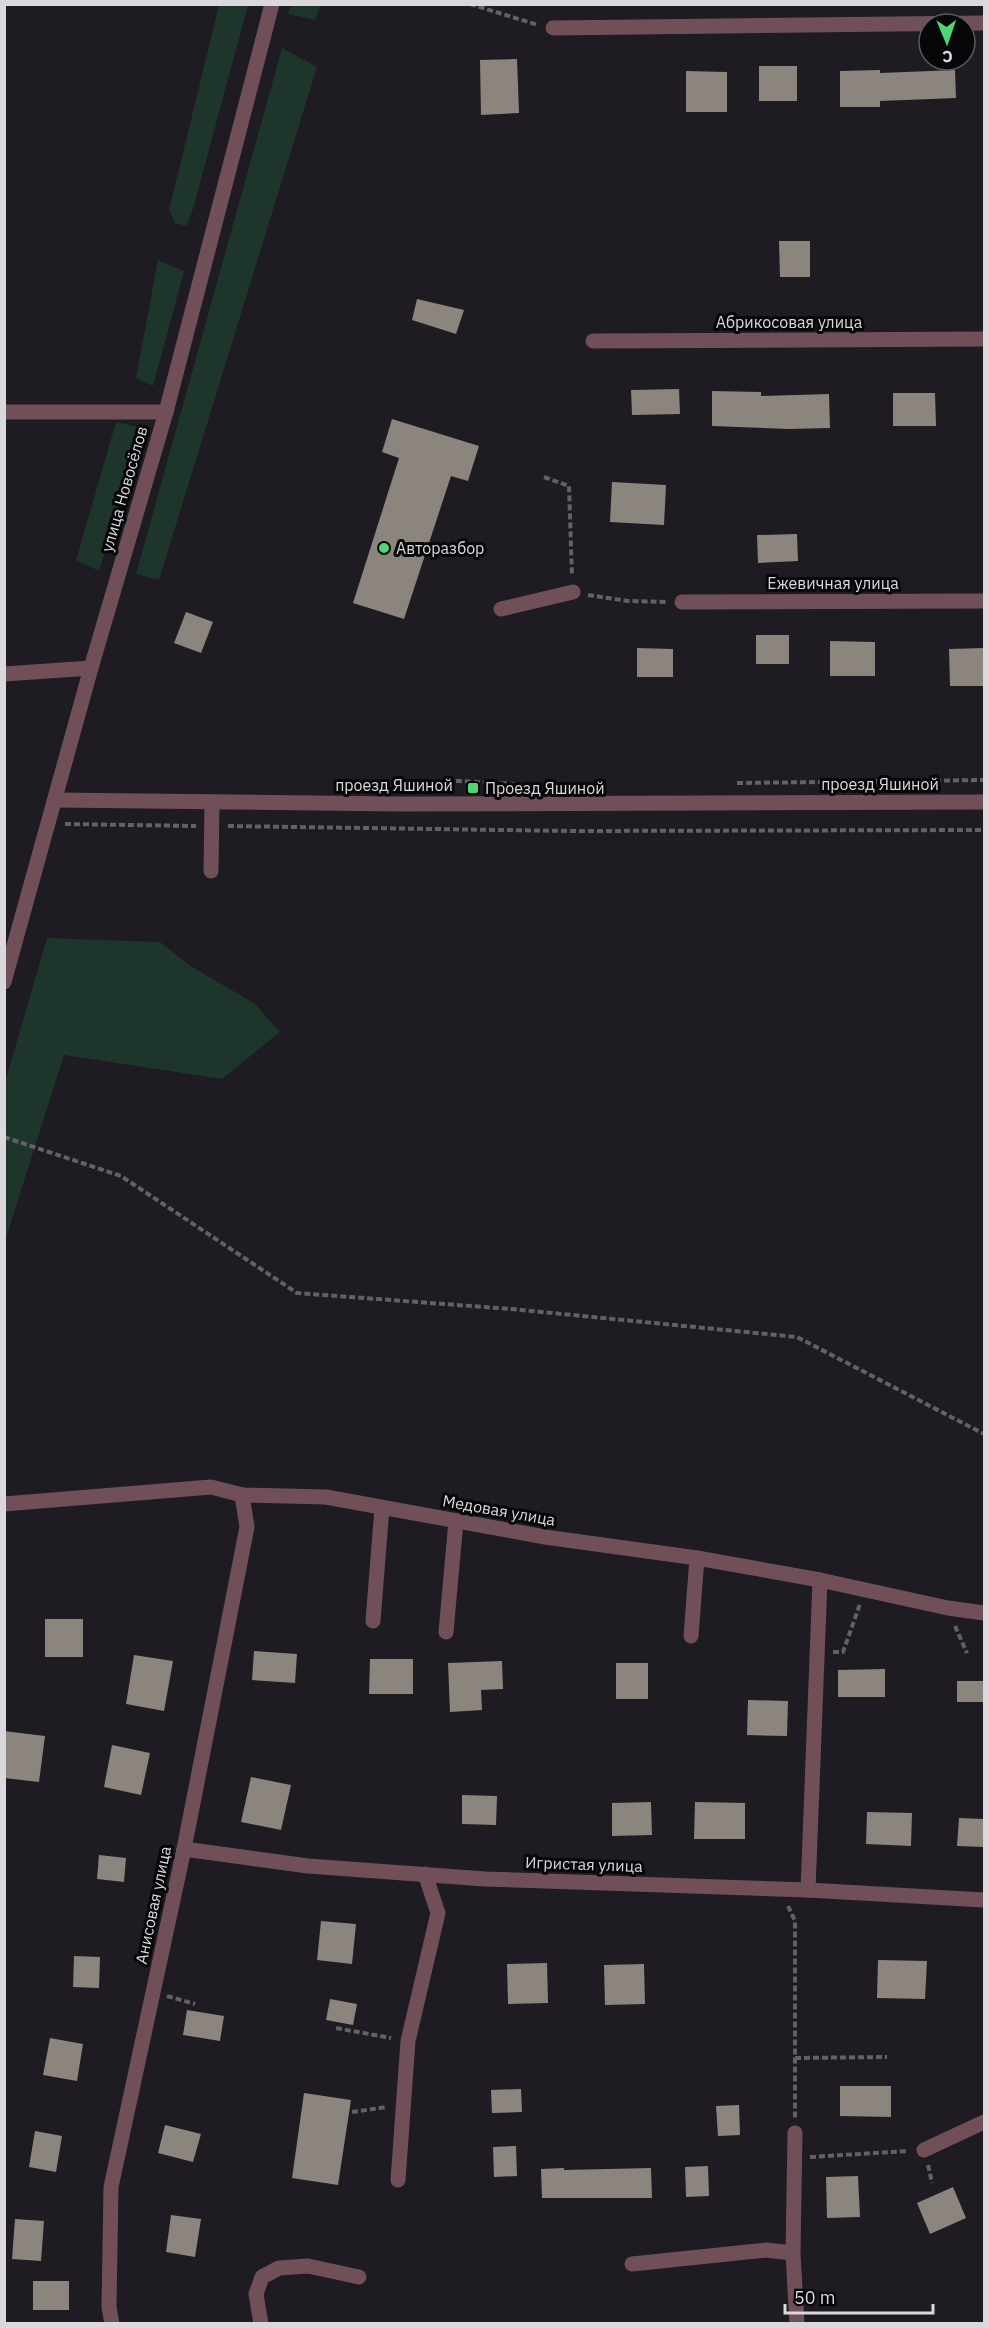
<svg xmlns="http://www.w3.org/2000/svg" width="989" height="2328" viewBox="0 0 989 2328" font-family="'IBM Plex Sans',sans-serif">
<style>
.green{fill:#1d352a}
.building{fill:#8b857d}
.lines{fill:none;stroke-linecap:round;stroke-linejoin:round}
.path{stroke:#636167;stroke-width:4;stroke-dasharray:6 3;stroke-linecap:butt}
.minor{stroke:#714f58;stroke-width:15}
.poi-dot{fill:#4fd675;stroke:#070709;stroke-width:2}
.labels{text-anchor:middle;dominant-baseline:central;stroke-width:6;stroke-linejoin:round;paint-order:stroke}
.street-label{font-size:16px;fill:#dad8dd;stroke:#070709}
.poi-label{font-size:16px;fill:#dad8dd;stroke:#070709;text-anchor:start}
</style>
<rect width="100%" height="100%" fill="#1e1b22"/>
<!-- green -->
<g class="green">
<path d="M292,4h29v1l-6,15 -27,-6z"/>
<path d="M219,5h29l-55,204 -7,17 -11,-3 -6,-13z"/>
<path d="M282,48l35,19 -158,513 -23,-6z"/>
<path d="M158,260l26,11 -31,115 -17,-8z"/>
<path d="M116,422l26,6 -43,143 -23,-11z"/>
<path d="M47,938l113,4 32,25 62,36 26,29 -58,47 -158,-24 -59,186v-159z"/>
</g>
<!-- building -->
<g class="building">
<path d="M517,59l2,54 -38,2 -1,-55z"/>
<rect x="759" y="66" width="38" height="35"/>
<path d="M880,70v3l75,-3 1,28 -76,3v6h-40v-36z"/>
<path d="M686,71l41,1v40h-41z"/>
<path d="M779,241h31v36h-30z"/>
<path d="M417,299l47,11 -8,24 -44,-14z"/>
<path d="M679,389l1,25 -48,1 -1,-25z"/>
<path d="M712,391l49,1v4l68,-2 1,34 -41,1 -77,-3z"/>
<path d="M893,393h42l1,33h-43z"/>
<path d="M392,419l87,27 -11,35 -17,-5 -47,143 -51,-16 46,-145 -17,-6z"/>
<path d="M612,482l54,3 -2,40 -54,-3z"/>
<path d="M797,534l1,27 -40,2 -1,-28z"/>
<path d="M186,612l27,10 -12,31 -27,-10z"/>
<rect x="756" y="635" width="33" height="29"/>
<path d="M830,641l45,1v34h-45z"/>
<path d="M637,648l36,1v28h-36z"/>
<path d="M984,648v38h-34l-1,-37z"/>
<rect x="45" y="1619" width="38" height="38"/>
<path d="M254,1651l43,3 -2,29 -43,-3z"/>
<path d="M134,1655l39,6 -9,50 -38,-7z"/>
<path d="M370,1659h43v35h-44z"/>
<path d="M502,1661l1,28 -22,1 1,20 -32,2 -2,-49z"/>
<rect x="616" y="1663" width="32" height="36"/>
<path d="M885,1669v28h-47v-27z"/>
<rect x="957" y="1681" width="27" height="21"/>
<path d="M748,1700l40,1 -1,35 -40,-1z"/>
<path d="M4,1731l41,5 -6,46 -35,-4z"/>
<path d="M112,1745l38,8 -9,42 -37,-8z"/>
<path d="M251,1777l40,8 -10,45 -40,-8z"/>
<path d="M462,1795l35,1 -1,29 -34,-1z"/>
<path d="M651,1802l1,33 -40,1v-33z"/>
<path d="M695,1802l50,1v36h-51z"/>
<path d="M867,1812l45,1 -1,33 -45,-2z"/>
<path d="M959,1818l25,1v28l-27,-1z"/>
<path d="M99,1855l27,3 -2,24 -27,-3z"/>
<path d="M321,1921l35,3 -4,40 -35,-4z"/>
<path d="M74,1956l26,1 -1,31 -26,-1z"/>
<path d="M878,1960l49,1 -2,38 -48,-1z"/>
<path d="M547,1963l1,40 -40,1 -1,-40z"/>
<path d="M644,1964l1,40 -40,1 -1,-40z"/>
<path d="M330,1999l27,5 -4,21 -27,-5z"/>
<path d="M187,2010l37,6 -4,25 -37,-6z"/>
<path d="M50,2038l33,6 -6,37 -34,-6z"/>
<path d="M840,2086h51v31l-51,-1z"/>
<path d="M521,2089l1,23 -30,1 -1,-23z"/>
<path d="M304,2093l47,7 -13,85 -46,-7z"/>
<path d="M739,2105l1,30 -22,1 -2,-30z"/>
<path d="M165,2125l36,9 -8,28 -35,-9z"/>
<path d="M35,2131l27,5 -6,36 -27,-5z"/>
<path d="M516,2146l1,30 -23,1 -1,-30z"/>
<path d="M708,2166l1,30 -23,1 -1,-30z"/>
<path d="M564,2168v2l87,-2 1,30h-110l-1,-29z"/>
<path d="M858,2176l2,41 -33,1 -1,-41z"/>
<path d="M953,2187l13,31 -36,16 -13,-31z"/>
<path d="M171,2215l30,4 -6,38 -29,-5z"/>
<path d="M15,2219l29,2 -3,40 -29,-2z"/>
<rect x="33" y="2281" width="36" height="29"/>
</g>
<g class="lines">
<!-- path -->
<g class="path">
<path d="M470,4l68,21"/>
<path d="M544,477l25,9 3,90"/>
<path d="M588,595l40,6 39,1"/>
<path d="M737,783l247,-3"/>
<path d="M384,785l74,-4 56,3"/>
<path d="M65,824l131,2"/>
<path d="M228,826l342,5 414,-1"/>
<path d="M4,1137l117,39 176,117 214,16 286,28 187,97"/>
<path d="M955,1626l12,27"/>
<path d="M833,1652h10l17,-48"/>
<path d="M788,1906l7,15v198"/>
<path d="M167,1996l28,8"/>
<path d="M336,2028l55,10"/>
<path d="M795,2058l92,-1"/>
<path d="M352,2112l35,-5"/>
<path d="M810,2157l98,-6"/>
<path d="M928,2165l4,18"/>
</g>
<!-- minor -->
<g class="minor">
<path d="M553,28l431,-5"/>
<path d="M593,341l391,-2"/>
<path d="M4,412h162"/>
<path d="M682,602l302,-1"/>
<path d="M501,609l72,-17"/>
<path d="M4,674l87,-6"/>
<path d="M56,800l345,4 583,-2"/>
<path d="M211,871l1,-69"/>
<path d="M4,982l87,-314 75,-256 106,-408"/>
<path d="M4,1504l207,-17 31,8 84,2 219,40 152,21 123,22 128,28 36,5"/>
<path d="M373,1621l9,-113"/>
<path d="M446,1632l10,-111"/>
<path d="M691,1636l6,-78"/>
<path d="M184,1849l124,17 177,13 323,11 176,10"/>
<path d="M808,1890l12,-310"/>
<path d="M795,2133l-2,120 4,71"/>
<path d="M924,2150l60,-28"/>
<path d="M398,2180l10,-139 30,-128 -13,-39"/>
<path d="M632,2264l134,-14 27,3"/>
<path d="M112,2324l-3,-17 2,-120 73,-338 63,-322 -5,-32"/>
<path d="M261,2324l-5,-30 6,-17 17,-9 29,-2 51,11"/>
</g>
</g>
<!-- markers -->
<g class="poi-dot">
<circle cx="384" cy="548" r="6"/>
<rect x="467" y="782" width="12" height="12" rx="3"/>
</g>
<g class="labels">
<!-- street labels -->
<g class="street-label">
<text x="789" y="322">Абрикосовая улица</text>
<text transform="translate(124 489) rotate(-74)">улица Новосёлов</text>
<text x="833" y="583">Ежевичная улица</text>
<text x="880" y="784">проезд Яшиной</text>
<text x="394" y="785">проезд Яшиной</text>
<text transform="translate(499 1510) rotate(10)">Медовая улица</text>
<text transform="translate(584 1864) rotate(2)">Игристая улица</text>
<text transform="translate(153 1905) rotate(-78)">Анисовая улица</text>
</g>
<!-- poi labels -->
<g class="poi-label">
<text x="396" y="548">Авторазбор</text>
<text x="485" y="788">Проезд Яшиной</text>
</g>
</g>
<!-- border -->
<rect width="989" height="2328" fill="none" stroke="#dad8dd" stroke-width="12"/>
<!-- north arrow -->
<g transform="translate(947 42) rotate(178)"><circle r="28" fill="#070709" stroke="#5b5b5e" stroke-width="1.5"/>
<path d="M0-4.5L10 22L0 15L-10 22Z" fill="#4fd675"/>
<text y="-9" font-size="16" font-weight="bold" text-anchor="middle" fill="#dad8dd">С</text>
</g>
<!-- scale -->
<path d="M785 2304v9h148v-9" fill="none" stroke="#dad8dd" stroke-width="3"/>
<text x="794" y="2304" font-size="18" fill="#dad8dd" stroke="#070709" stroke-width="4.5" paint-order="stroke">50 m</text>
</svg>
